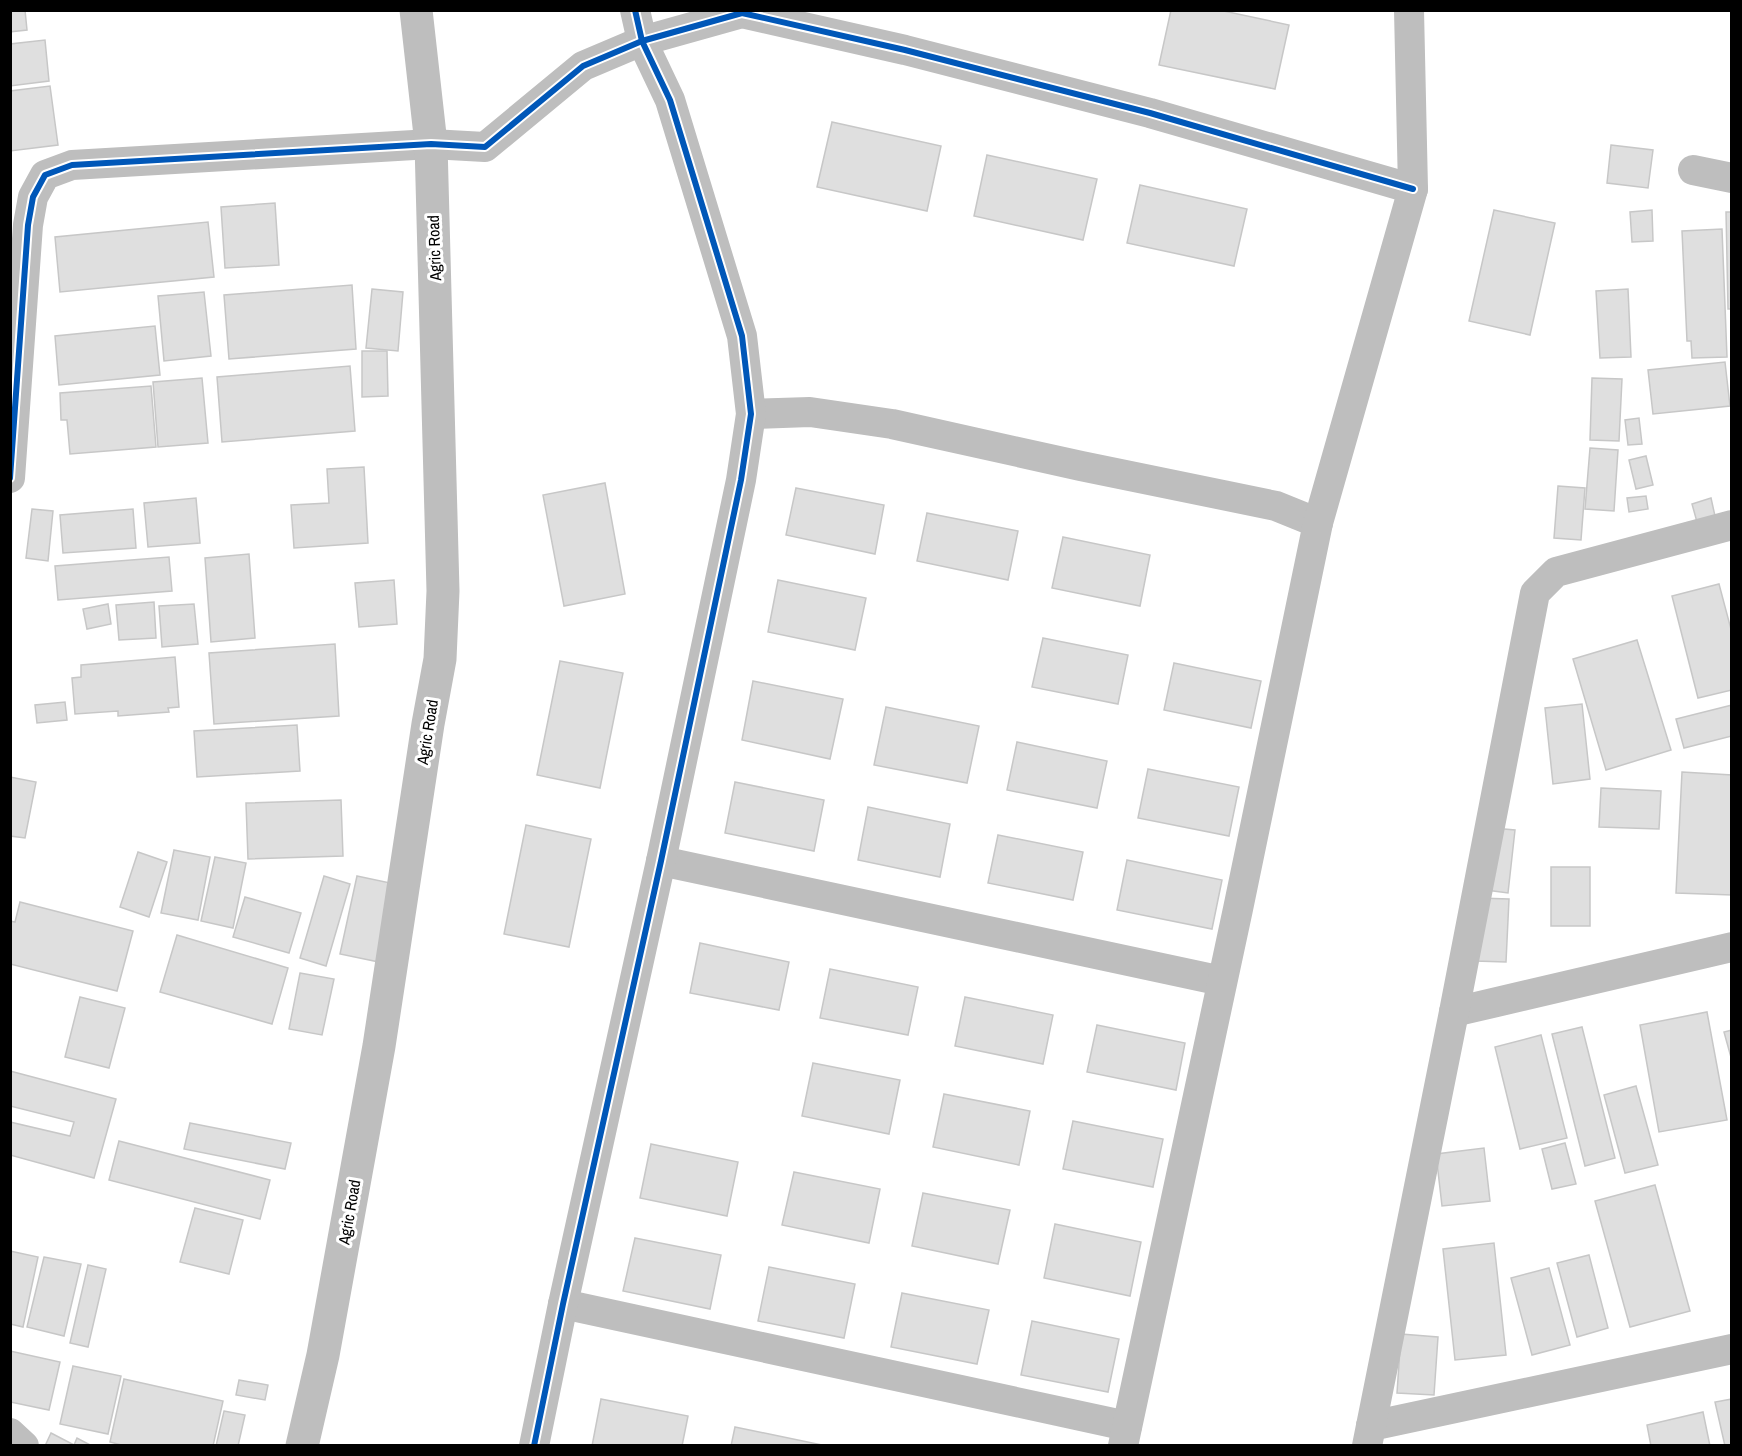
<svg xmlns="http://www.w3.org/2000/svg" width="1742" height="1456" viewBox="0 0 1742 1456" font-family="'Archivo Narrow',sans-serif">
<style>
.building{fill:#dfdfdf;stroke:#c7c7c7;stroke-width:1.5}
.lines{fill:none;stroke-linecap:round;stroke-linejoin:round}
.minor{stroke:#bebebe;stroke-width:30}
.tertiary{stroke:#bebebe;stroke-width:33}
.cycleway-casing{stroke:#fff;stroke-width:10}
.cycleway{stroke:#0057b8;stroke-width:6}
.labels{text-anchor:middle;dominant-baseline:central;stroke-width:6;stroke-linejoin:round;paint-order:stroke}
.street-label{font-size:16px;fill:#000;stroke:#fff}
</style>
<rect width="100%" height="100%" fill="#fff"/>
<!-- building -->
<g class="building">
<path d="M10,10h15l2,20 -17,2z"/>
<path d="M1171,10h48l70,15 -14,64 -116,-24z"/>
<path d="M45,40l4,41 -39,5v-42z"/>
<path d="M50,86l8,59 -48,6v-60z"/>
<path d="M832,122l109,24 -14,65 -110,-24z"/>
<path d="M1611,145l42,5 -5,38 -41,-5z"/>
<path d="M987,155l110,24 -14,61 -109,-24z"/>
<path d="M1140,185l107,24 -13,57 -107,-23z"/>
<path d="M275,203l4,62 -54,3 -4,-61z"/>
<path d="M1494,210l61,13 -25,112 -61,-14z"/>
<path d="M1652,210l1,31 -21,1 -2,-30z"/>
<path d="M1726,212h6v97h-4z"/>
<path d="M208,222l6,55 -154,15 -5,-55z"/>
<path d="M1722,229l5,128 -35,1 -1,-17h-4l-5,-110z"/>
<path d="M352,285l4,64 -127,10 -5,-64z"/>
<path d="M372,289l31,3 -5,59 -32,-3z"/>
<path d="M1628,289l3,68 -31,1 -4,-67z"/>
<path d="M204,292l7,64 -47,5 -6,-65z"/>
<path d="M155,326l5,49 -101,10 -4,-49z"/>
<path d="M362,351h25l1,45 -26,1z"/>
<path d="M1725,362l5,44 -77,8 -5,-44z"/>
<path d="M350,366l5,65 -133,11 -5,-65z"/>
<path d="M202,378l6,65 -50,4 -5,-65z"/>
<path d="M1592,378l30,1 -3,62 -29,-1z"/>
<path d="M151,386l5,61 -86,7 -3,-34h-6l-1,-27z"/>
<path d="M1639,418l3,26 -14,1 -3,-25z"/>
<path d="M1590,448l28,2 -4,61 -29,-2z"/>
<path d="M1646,456l7,29 -17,4 -7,-29z"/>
<path d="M364,467l4,76 -74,5 -3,-43 38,-2 -2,-34z"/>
<path d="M605,483l20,111 -61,12 -21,-111z"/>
<path d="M1558,486l27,2 -4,52 -27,-2z"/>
<path d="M796,488l88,17 -9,49 -89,-19z"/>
<path d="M1646,496l2,13 -19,3 -2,-14z"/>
<path d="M196,498l4,45 -52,4 -4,-44z"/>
<path d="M1711,498l4,18 -18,6 -5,-18z"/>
<path d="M32,509l21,2 -5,50 -22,-3z"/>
<path d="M133,509l3,39 -73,5 -3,-38z"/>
<path d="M927,513l91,18 -10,49 -91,-19z"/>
<path d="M1063,537l87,18 -10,51 -88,-18z"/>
<path d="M249,554l6,84 -44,4 -6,-84z"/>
<path d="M169,557l3,34 -114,9 -3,-34z"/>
<path d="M394,580l3,44 -38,3 -4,-44z"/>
<path d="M778,580l88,18 -11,52 -87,-18z"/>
<path d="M1719,584l13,49v57l-34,8 -26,-102z"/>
<path d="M154,602l2,36 -37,2 -3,-35z"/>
<path d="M108,604l3,20 -24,5 -4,-20z"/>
<path d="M194,604l4,40 -36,3 -3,-41z"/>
<path d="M1043,638l85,17 -10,49 -86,-17z"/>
<path d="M1637,640l34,110 -65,20 -33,-111z"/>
<path d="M335,644l4,72 -125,8 -5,-71z"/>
<path d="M175,657l4,50 -11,1 1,4 -51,4v-5l-43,3 -3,-36 9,-1v-12z"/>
<path d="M560,661l63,12 -23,115 -63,-13z"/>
<path d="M1174,663l87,18 -10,47 -87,-18z"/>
<path d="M753,681l90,18 -13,60 -88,-19z"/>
<path d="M65,702l2,18 -30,3 -2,-18z"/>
<path d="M1582,704l8,75 -37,5 -8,-76z"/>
<path d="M1732,705v31l-48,12 -8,-29z"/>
<path d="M886,707l93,19 -12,57 -93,-18z"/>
<path d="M297,725l3,46 -103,6 -3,-46z"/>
<path d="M1017,742l90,19 -10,47 -90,-18z"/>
<path d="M1148,769l91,18 -10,49 -91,-18z"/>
<path d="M1682,772l50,3v120l-56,-2z"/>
<path d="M10,777l26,5 -11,56 -15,-2z"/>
<path d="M735,782l89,18 -10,51 -89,-18z"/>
<path d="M1601,788l60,3 -2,38 -60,-2z"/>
<path d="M341,800l2,56 -95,3 -2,-56z"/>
<path d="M868,807l82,17 -10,53 -82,-17z"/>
<path d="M526,825l65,14 -22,108 -65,-13z"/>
<path d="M1493,828l22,2 -7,63 -22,-3z"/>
<path d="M998,835l85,17 -10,48 -85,-17z"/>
<path d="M174,850l36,7 -12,63 -37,-7z"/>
<path d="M138,852l29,10 -18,55 -29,-10z"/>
<path d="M215,857l31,6 -13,65 -32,-7z"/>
<path d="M1127,860l95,20 -10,49 -95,-19z"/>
<rect x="1551" y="867" width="39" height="59"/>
<path d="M324,876l26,8 -24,82 -26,-8z"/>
<path d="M357,876l38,8 -16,78 -39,-8z"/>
<path d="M245,897l56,16 -12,40 -56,-16z"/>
<path d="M1478,898l31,1 -3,63 -31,-1z"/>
<path d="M20,902l113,29 -16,60 -107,-27v-43l5,1z"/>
<path d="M177,935l111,33 -16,56 -112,-32z"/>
<path d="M700,943l89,19 -10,48 -89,-17z"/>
<path d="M830,969l88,18 -10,48 -88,-17z"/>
<path d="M300,973l34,6 -12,56 -33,-6z"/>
<path d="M80,997l45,11 -16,60 -44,-11z"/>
<path d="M965,997l88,18 -10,49 -88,-18z"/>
<path d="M1707,1012l20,108 -68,12 -19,-107z"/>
<path d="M1097,1025l88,18 -9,47 -89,-18z"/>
<path d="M1582,1027l33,131 -30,8 -33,-132z"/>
<path d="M1732,1030v31l-8,-29z"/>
<path d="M1541,1035l26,103 -47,11 -25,-102z"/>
<path d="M813,1063l87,17 -11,54 -87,-18z"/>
<path d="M10,1071l106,28 -22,79 -84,-23v-33l60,14 4,-14 -64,-16z"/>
<path d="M1636,1086l22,79 -33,8 -21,-78z"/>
<path d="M944,1094l86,17 -11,54 -86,-18z"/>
<path d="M1073,1121l90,18 -10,48 -90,-18z"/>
<path d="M190,1123l101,20 -6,26 -101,-20z"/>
<path d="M119,1141l151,39 -10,39 -151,-39z"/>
<path d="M1565,1143l11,41 -24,5 -10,-40z"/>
<path d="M651,1144l87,18 -11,54 -87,-18z"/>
<path d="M1484,1148l6,53 -48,5 -6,-52z"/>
<path d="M794,1172l86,17 -11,54 -87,-18z"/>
<path d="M1655,1185l35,126 -60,16 -35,-126z"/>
<path d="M923,1193l87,17 -12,54 -86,-18z"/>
<path d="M195,1208l48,12 -14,54 -49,-12z"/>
<path d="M1055,1224l86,18 -11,54 -86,-18z"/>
<path d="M635,1238l86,17 -11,54 -87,-18z"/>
<path d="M1494,1243l12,112 -51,5 -12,-111z"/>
<path d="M10,1251l28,6 -15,70 -13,-3z"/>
<path d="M1589,1255l19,73 -31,9 -20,-74z"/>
<path d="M44,1257l37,7 -17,72 -37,-9z"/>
<path d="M88,1265l18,4 -18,78 -18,-4z"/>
<path d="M769,1267l86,17 -11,54 -86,-17z"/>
<path d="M1549,1268l21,77 -38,10 -21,-77z"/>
<path d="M902,1293l87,17 -12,54 -86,-17z"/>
<path d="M1032,1321l87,18 -11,53 -87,-17z"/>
<path d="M1401,1334l37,3 -4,58 -37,-2z"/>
<path d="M10,1351l50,11 -11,48 -39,-8z"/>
<path d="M73,1366l48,10 -13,58 -48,-10z"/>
<path d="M124,1379l99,22 -10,45h-88l-15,-4z"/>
<path d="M239,1380l29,5 -3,15 -29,-5z"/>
<path d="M601,1399l87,17 -6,30h-90z"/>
<path d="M1732,1399v47h-7l-10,-44z"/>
<path d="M224,1411l21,4 -7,31h-22z"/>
<path d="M1703,1412l7,34h-59l-4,-21z"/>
<path d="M735,1427l87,18 -91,1z"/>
<path d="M51,1433l23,12 3,-7 15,8h-47z"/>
</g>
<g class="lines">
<!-- minor -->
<g class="minor">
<path d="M1693,170l39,8"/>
<path d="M751,414l59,-2 82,12 189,42 195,40 42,17"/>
<path d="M10,478l18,-253 5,-28 12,-22 27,-10 359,-21 54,3 98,-81 59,-25 100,-28 163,37 245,63 263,76"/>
<path d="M661,861l561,120"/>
<path d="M1454,1012l278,-65"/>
<path d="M563,1304l564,122"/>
<path d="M1371,1426l361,-77"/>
<path d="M10,1433l14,13"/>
<path d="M534,1446l29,-142 98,-443 80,-381 10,-66 -9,-78 -72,-236 -28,-59 -7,-31"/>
<path d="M1123,1446l115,-537 80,-386 95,-334 -4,-179"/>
<path d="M1367,1446l87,-434 81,-419 21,-21 176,-47"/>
</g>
<!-- tertiary -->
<path class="tertiary" d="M302,1446l21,-91 56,-309 49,-322 12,-65 3,-68 -12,-447 -15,-134"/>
<!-- cycleway casing -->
<g class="cycleway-casing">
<g id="cycleway">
<path d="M10,478l18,-253 5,-28 12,-22 27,-10 359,-21 54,3 98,-81 59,-25 100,-28 163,37 245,63 263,76"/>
<path d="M534,1446l29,-142 98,-443 80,-381 10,-66 -9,-78 -72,-236 -28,-59 -7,-31"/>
</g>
</g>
<!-- cycleway -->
<use href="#cycleway" class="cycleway"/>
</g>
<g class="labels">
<!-- street labels -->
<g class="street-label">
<text transform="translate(434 248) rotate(-92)">Agric Road</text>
<text transform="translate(427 732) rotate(-81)">Agric Road</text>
<text transform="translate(349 1212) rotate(-80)">Agric Road</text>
</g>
</g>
<!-- border -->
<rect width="1742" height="1456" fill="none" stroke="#000000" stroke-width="24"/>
</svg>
